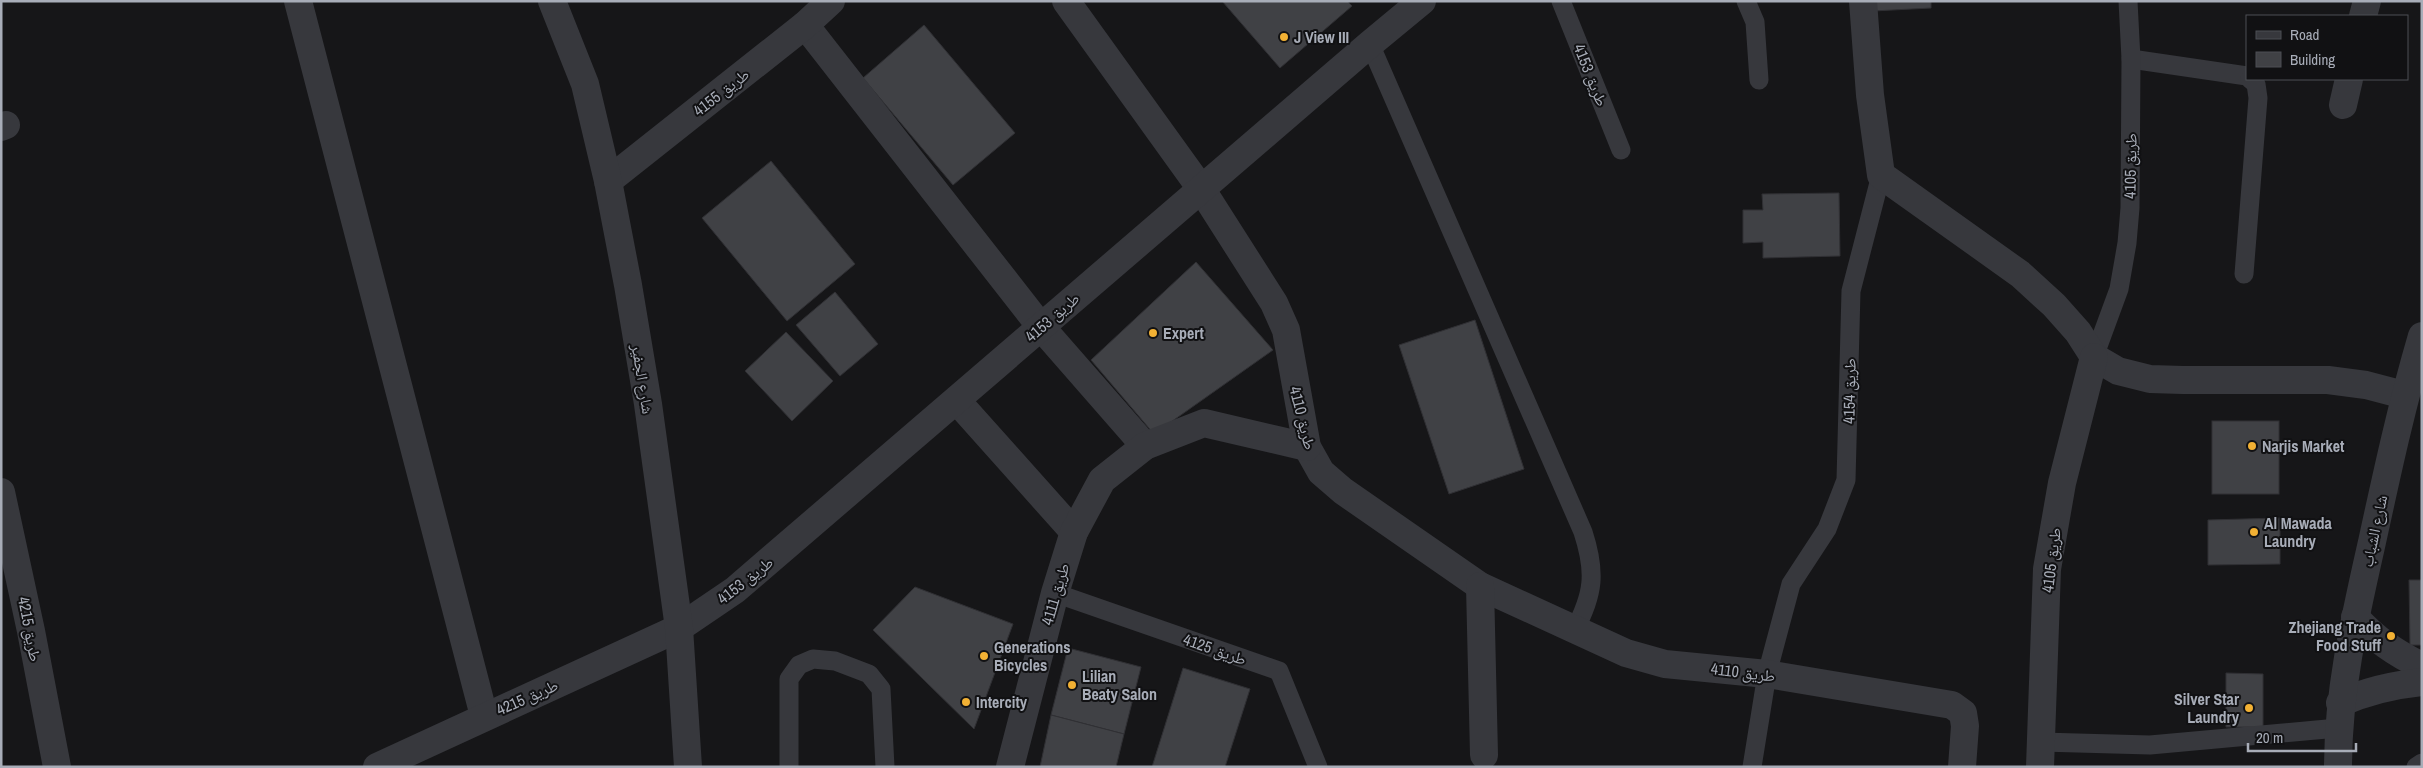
<svg xmlns="http://www.w3.org/2000/svg" width="2423" height="768" viewBox="0 0 2423 768" font-family="'Archivo Narrow','Noto Naskh Arabic',sans-serif">
<style>
.building{fill:#404145;stroke:#303034}
.lines{fill:none;stroke-linecap:round;stroke-linejoin:round}
.service{stroke:#37383d;stroke-width:19}
.minor{stroke:#37383d;stroke-width:28}
.tertiary{stroke:#37383d;stroke-width:28}
.poi-dot{fill:#f2b134;stroke:#111113;stroke-width:2}
.labels{text-anchor:middle;dominant-baseline:central;stroke-width:4;stroke-linejoin:round;paint-order:stroke}
.poi-label{font-size:16px;font-weight:bold;fill:#a8adb8;stroke:#111113;text-anchor:start}
.street-label{font-size:16px;fill:#a8adb8;stroke:#111113}
</style>
<rect width="100%" height="100%" fill="#161618"/>
<!-- building -->
<g class="building">
<path d="M1222,1h125l5,5 -72,62z"/>
<path d="M1872,1h59v7l-58,3z"/>
<path d="M924,25l91,108 -62,52 -90,-107z"/>
<path d="M771,161l84,103 -68,57 -85,-103z"/>
<path d="M1839,193l1,63 -77,2v-16l-20,1v-33h20l-1,-16z"/>
<path d="M1196,262l77,88 -119,84 -63,-74z"/>
<path d="M835,292l43,52 -38,32 -44,-51z"/>
<path d="M1475,320l49,149 -75,25 -50,-149z"/>
<path d="M786,332l47,49 -41,40 -47,-50z"/>
<rect x="2212" y="421" width="67" height="73"/>
<path d="M2280,518v46l-72,1v-45z"/>
<path d="M2409,580h13v65h-12z"/>
<path d="M915,587l98,37 -39,105 -101,-99z"/>
<path d="M1068,648l73,19 -17,67 -73,-19z"/>
<path d="M1183,668l67,21 -25,78h-73z"/>
<path d="M2226,673l37,1v53h-37z"/>
<path d="M1051,715l73,19 -8,33h-76z"/>
</g>
<g class="lines">
<!-- service -->
<g class="service">
<path d="M1561,1l60,149"/>
<path d="M1746,1l9,21 4,58"/>
<path d="M1370,44l213,488c13,40 11,62 -9,99"/>
<path d="M2131,59l116,17"/>
<path d="M2244,274l14,-176 -2,-14 -6,-5"/>
<path d="M2094,357l25,-68 8,-46 3,-35 1,-149 -3,-58"/>
<path d="M1055,593l224,78 39,96"/>
<path d="M2041,742l109,3 188,-17"/>
<path d="M789,767v-88l10,-14 14,-6 22,2 34,13 12,15 4,78"/>
<path d="M1752,767l15,-93 24,-90 36,-55 19,-49 5,-189 30,-116"/>
<path d="M2416,767l6,-4"/>
</g>
<!-- minor -->
<g class="minor">
<path d="M298,1l186,715"/>
<path d="M1066,1l136,189 72,113 12,27 21,117 14,25 22,19 137,95 146,67 39,11 102,10 185,31 11,8 2,13 -3,41"/>
<path d="M1863,1l7,94 11,80 139,99 34,31 24,27 16,25 24,14 32,8 33,1h145l38,5 38,10"/>
<path d="M2363,16l4,-15"/>
<path d="M805,25l236,302 104,119"/>
<path d="M2343,105l6,-26"/>
<path d="M1,127l5,-2"/>
<path d="M608,181l197,-156 26,-24"/>
<path d="M957,401l117,131"/>
<path d="M1,492l30,139 26,136"/>
<path d="M1480,586l4,169"/>
<path d="M2355,617c20,22 40,36 67,49"/>
<path d="M2340,703c27,-12 52,-18 82,-21"/>
<path d="M377,767l302,-139 56,-38 635,-546 52,-43"/>
<path d="M1010,767l45,-174 19,-61 28,-52 43,-34 59,-23 103,24"/>
<path d="M2040,767l7,-198 15,-86 32,-126"/>
</g>
<!-- tertiary -->
<g class="tertiary">
<path d="M552,1l33,83 23,97 20,104 20,119 31,224 9,139"/>
<path d="M2338,767c0,-77 17,-150 34,-225 15,-69 30,-138 50,-206"/>
</g>
</g>
<!-- markers -->
<g class="poi-dot">
<circle cx="1284" cy="37" r="5"/>
<circle cx="1153" cy="333" r="5"/>
<circle cx="2252" cy="446" r="5"/>
<circle cx="2254" cy="532" r="5"/>
<circle cx="2391" cy="636" r="5"/>
<circle cx="984" cy="656" r="5"/>
<circle cx="1072" cy="685" r="5"/>
<circle cx="966" cy="702" r="5"/>
<circle cx="2249" cy="708" r="5"/>
</g>
<g class="labels">
<!-- poi labels -->
<g class="poi-label">
<text x="1294" y="37">J View III</text>
<text x="1163" y="333">Expert</text>
<text x="2262" y="446">Narjis Market</text>
<text x="2264" y="523">Al Mawada<tspan x="2264" dy="18">Laundry</tspan></text>
<text x="2381" y="627" text-anchor="end">Zhejiang Trade<tspan x="2381" dy="18">Food Stuff</tspan></text>
<text x="994" y="647">Generations<tspan x="994" dy="18">Bicycles</tspan></text>
<text x="1082" y="676">Lilian<tspan x="1082" dy="18">Beaty Salon</tspan></text>
<text x="2239" y="699" text-anchor="end">Silver Star<tspan x="2239" dy="18">Laundry</tspan></text>
<text x="976" y="702">Intercity</text>
</g>
<!-- street labels -->
<g class="street-label">
<text transform="translate(1591 75) rotate(68)">طريق 4153</text>
<text transform="translate(721 92) rotate(-38)">طريق 4155</text>
<text transform="translate(2130 166) rotate(-89)">طريق 4105</text>
<text transform="translate(1052 317) rotate(-41)">طريق 4153</text>
<text transform="translate(643 379) rotate(81)">شارع الجفير</text>
<text transform="translate(1849 391) rotate(-89)">طريق 4154</text>
<text transform="translate(1303 418) rotate(76)">طريق 4110</text>
<text transform="translate(2374 531) rotate(-78)">شارع الشباب</text>
<text transform="translate(2051 560) rotate(-83)">طريق 4105</text>
<text transform="translate(745 580) rotate(-38)">طريق 4153</text>
<text transform="translate(1055 594) rotate(-74)">طريق 4111</text>
<text transform="translate(30 629) rotate(79)">طريق 4215</text>
<text transform="translate(1215 649) rotate(19)">طريق 4125</text>
<text transform="translate(1743 672) rotate(7)">طريق 4110</text>
<text transform="translate(527 697) rotate(-24)">طريق 4215</text>
</g>
</g>
<!-- border -->
<rect width="2423" height="768" fill="none" stroke="#a8adb8" stroke-width="5"/>
<!-- legend -->
<rect x="2246" y="15" width="162" height="65" fill="#111113" stroke="#4d4f55"/>
<rect x="2256" y="31" width="25" height="8" fill="#37383d" stroke="#4d4f55"/>
<text x="2290" y="40" font-size="15" fill="#a8adb8">Road</text>
<rect x="2256" y="52" width="25" height="15" fill="#404145" stroke="#4d4f55"/>
<text x="2290" y="65" font-size="15" fill="#a8adb8">Building</text>
<!-- scale -->
<path d="M2248 743v8h108v-8" fill="none" stroke="#a8adb8" stroke-width="2.5"/>
<text x="2256" y="743" font-size="15" fill="#a8adb8" stroke="#111113" stroke-width="4" paint-order="stroke">20 m</text>
</svg>
